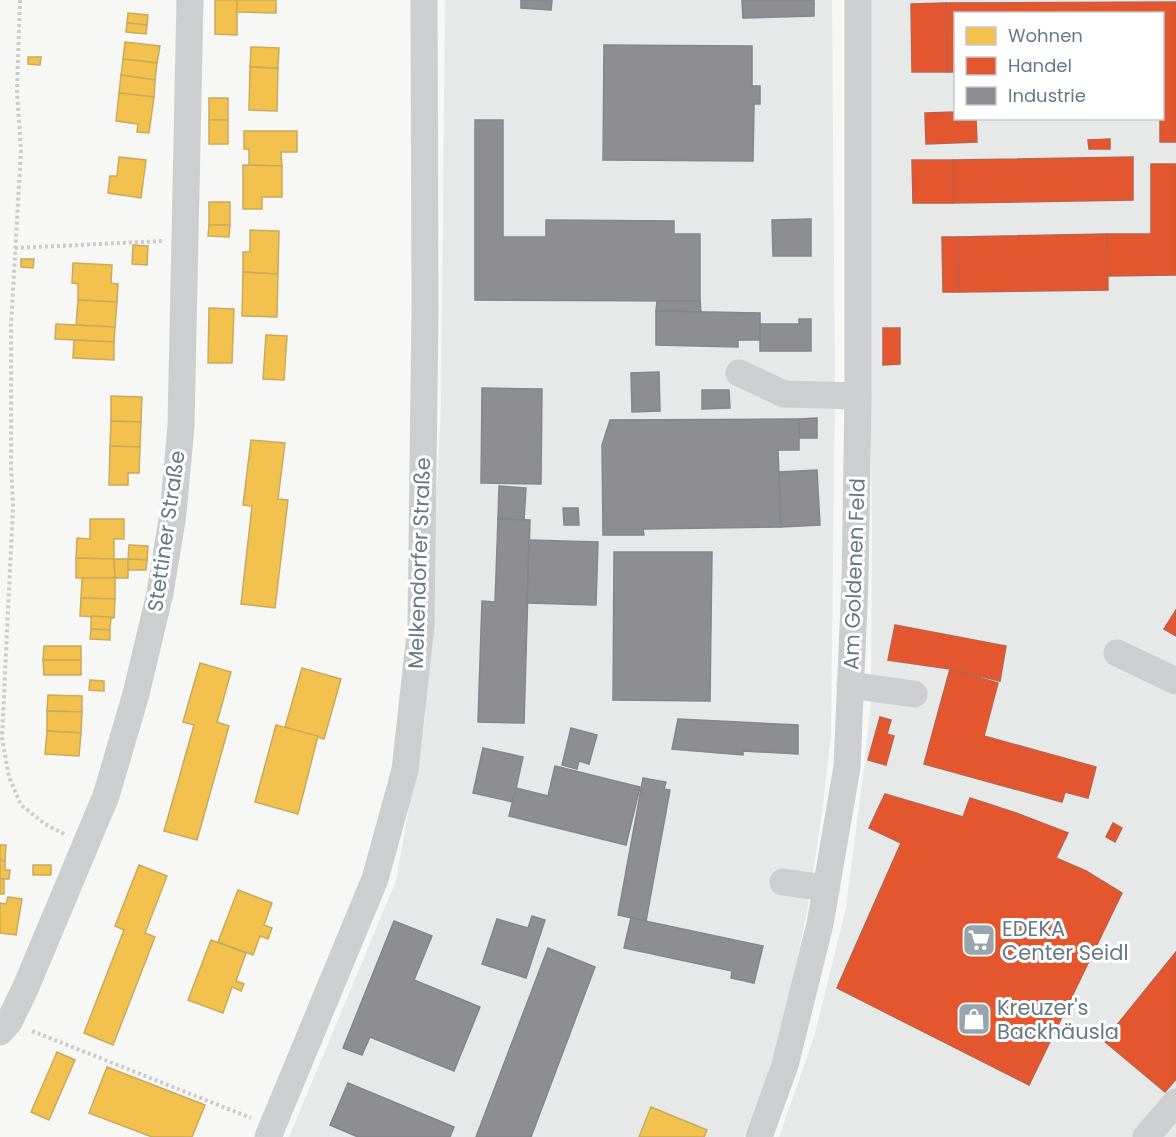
<svg xmlns="http://www.w3.org/2000/svg" width="1176" height="1137" viewBox="0 0 1176 1137" font-family="Poppins,sans-serif">
<style>
.built{fill:#e7e8e8;fill-rule:evenodd}
.homes{fill:#f2c14e;stroke:#c8ab5f;stroke-width:1.5}
.shops{fill:#e4572e;stroke:#be6148;stroke-width:1.5}
.industry{fill:#8d8d92;stroke:#81878e;stroke-width:1.5}
.lines{fill:none;stroke-linecap:round;stroke-linejoin:round}
.path{stroke:#cbcccc;stroke-width:4;stroke-dasharray:3 3;stroke-linecap:butt}
.minor{stroke:#cccecf;stroke-width:27}
.labels{text-anchor:middle;dominant-baseline:central;stroke-width:6;stroke-linejoin:round;paint-order:stroke}
.street-label{font-size:21px;fill:#667986;stroke:#fff}
.poi-label{font-size:21px;fill:#667986;stroke:#fff;text-anchor:start}
</style>
<rect width="100%" height="100%" fill="#f7f7f6"/>
<!-- built -->
<g class="built">
<path d="M445,0h387l3,390 -4,344 -9,80 -16,103 -21,99 -16,55 -25,66h-455l107,-256 29,-163 16,-313z"/>
<path d="M868,0h308v1137h-397l36,-103 31,-127 19,-146 6,-63 1,-171 -3,-189zM956,14h206v104h-206z"/>
</g>
<!-- homes -->
<g class="homes">
<path d="M215,0h22v35l-22,-1z"/>
<path d="M237,0h39v13l-39,-1z"/>
<path d="M128,13l20,2 -1,10 -20,-2z"/>
<path d="M127,23l20,2 -1,9 -20,-2z"/>
<path d="M125,42l35,4 -3,17 -34,-4z"/>
<path d="M251,47l28,1 -1,20 -28,-1z"/>
<path d="M28,57h13l-1,8 -12,-1z"/>
<path d="M123,59l34,4 -2,17 -34,-5z"/>
<path d="M250,67l28,1 -1,43 -28,-1z"/>
<path d="M121,75l34,5 -1,17 -35,-4z"/>
<path d="M119,93l35,4 -5,36 -12,-1 1,-8 -22,-3z"/>
<rect x="209" y="98" width="19" height="22"/>
<rect x="209" y="120" width="19" height="24"/>
<path d="M244,131h53v21h-16l1,14 -33,-1v-16h-5z"/>
<path d="M119,157l27,3 -5,38 -33,-5 2,-17h7z"/>
<path d="M243,165l39,1v31h-20v12h-19z"/>
<rect x="209" y="202" width="21" height="23"/>
<path d="M209,225h21l-1,12 -21,-1z"/>
<path d="M250,230l29,1 -1,43 -35,-2v-20h7z"/>
<path d="M133,245l15,1 -1,19 -15,-1z"/>
<path d="M21,259h13l-1,9 -12,-1z"/>
<path d="M73,263l39,2 -1,18 7,1 -1,18 -39,-2v-16l-6,-1z"/>
<path d="M243,272l35,2 -1,43 -35,-1z"/>
<path d="M78,300l39,2 -2,25 -39,-2z"/>
<path d="M209,308l25,1 -2,54h-24z"/>
<path d="M56,324l59,3 -1,15 -59,-3z"/>
<path d="M266,335l21,1 -3,44 -21,-1z"/>
<path d="M74,340l40,2v18l-41,-2z"/>
<path d="M111,396l31,1 -1,25 -30,-1z"/>
<path d="M111,421l30,1 -1,25 -30,-1z"/>
<path d="M251,440l34,3 -7,56 10,1 -13,108 -34,-4 11,-98 -9,-1z"/>
<path d="M110,446l30,1 -1,26h-11v12h-19z"/>
<path d="M90,519h34v20h-10v20l-38,-1 1,-20 13,1z"/>
<path d="M129,545l19,1 -1,14 -19,-1z"/>
<path d="M76,558l38,1 1,19h-39z"/>
<path d="M114,559h14v19h-13z"/>
<path d="M128,559l19,1 -1,10h-18z"/>
<path d="M82,578h33v21l-34,-1z"/>
<path d="M81,598l34,1 -1,19 -34,-2z"/>
<path d="M91,616l20,1 -1,13 -19,-1z"/>
<path d="M91,629l19,1v10l-20,-1z"/>
<path d="M44,646h37v14h-38z"/>
<path d="M43,660h38v15h-37z"/>
<path d="M200,663l31,9 -14,50 12,4 -32,114 -33,-9 30,-106 -11,-3z"/>
<path d="M302,668l39,11 -17,60 -39,-12z"/>
<path d="M90,680l14,1v10l-15,-1z"/>
<path d="M48,695l34,1v16l-35,-1z"/>
<path d="M47,711l35,1 -1,21 -34,-2z"/>
<path d="M276,725l42,11 -20,78 -43,-12z"/>
<path d="M47,731l34,2 -2,23 -34,-2z"/>
<path d="M0,845h6l-1,16 -5,-1z"/>
<path d="M0,860l5,1v9h5l-1,9h-9z"/>
<rect x="33" y="865" width="18" height="10"/>
<path d="M139,865l28,11 -22,57 10,4 -42,108 -29,-12 40,-103 -9,-4z"/>
<rect x="0" y="879" width="4" height="15"/>
<path d="M238,890l34,13 -8,22 8,3 -4,11 -8,-3 -7,19 -35,-13z"/>
<path d="M8,897l14,2 -6,36 -16,-2v-30l6,1z"/>
<path d="M211,940l35,13 -10,28 8,3 -3,7 -9,-4 -9,26 -35,-13z"/>
<path d="M57,1052l18,8 -26,60 -18,-8z"/>
<path d="M107,1067l98,38 -13,32h-40l-63,-24z"/>
<path d="M651,1107l56,23 -3,7h-65z"/>
</g>
<!-- shops -->
<g class="shops">
<path d="M1176,2v140h-16v-24h2v-104h-206v58h-9l-1,-69z"/>
<path d="M946,3l1,69h-35l-1,-68z"/>
<path d="M956,112v6h20l1,24 -51,2 -1,-31z"/>
<path d="M1110,139v10h-21l-1,-9z"/>
<path d="M1133,157v43l-180,3v-43z"/>
<path d="M912,160h41v43h-40z"/>
<path d="M1151,164h25v111l-69,1v-42h44z"/>
<path d="M1107,234l1,56 -149,2 -1,-55z"/>
<path d="M942,237h16l1,55h-16z"/>
<path d="M883,328h17v36l-17,1z"/>
<path d="M1176,610v26l-12,-7z"/>
<path d="M895,625l111,21 -6,35 -50,-12 -62,-9z"/>
<path d="M950,669l48,14 -14,53 112,31 -8,31 -23,-6 -3,10 -138,-38z"/>
<path d="M880,717l11,3 -4,14 7,2 -8,29 -18,-5z"/>
<path d="M885,794l78,23 7,-19 46,15 52,20 -12,25 30,13 36,22 -93,192 -192,-97 64,-145 -32,-15z"/>
<path d="M1113,823l9,5 -7,14 -9,-5z"/>
<path d="M1176,952v127l-11,13 -61,-51z"/>
</g>
<!-- industry -->
<g class="industry">
<path d="M521,0h31l-1,10 -30,-2z"/>
<path d="M742,0h72v16l-71,2z"/>
<path d="M604,45l148,1v40h8v18h-6l-1,57 -150,-1z"/>
<path d="M475,120h28v117h43v-17l128,1v13h26v67l-225,-1z"/>
<path d="M811,219v37h-38l-1,-36z"/>
<path d="M657,301h43l1,11 -45,-1z"/>
<path d="M656,311l104,2v27h-22v7l-82,-2z"/>
<path d="M799,319h12v32h-51v-27h39z"/>
<path d="M659,372l1,39 -28,1 -1,-39z"/>
<path d="M482,388l60,1 -1,95 -60,-1z"/>
<path d="M702,390h27l1,18 -28,1z"/>
<path d="M817,418v20h-18v-19z"/>
<path d="M799,419v31h-21l3,77 -138,2 1,6h-41l-1,-90 8,-25z"/>
<path d="M817,470l3,55 -39,2 -2,-55z"/>
<path d="M499,486l27,2 -2,32 -26,-1z"/>
<path d="M563,508h15l1,17h-15z"/>
<path d="M498,519l32,1 -6,203 -46,-1 4,-121 13,1z"/>
<path d="M529,540l69,2 -2,63 -69,-2z"/>
<path d="M614,552h98l-2,149 -97,-1z"/>
<path d="M678,719l120,6v29l-55,-3v4l-71,-6z"/>
<path d="M571,728l26,7 -8,29 -10,-3 -2,8 -15,-4z"/>
<path d="M483,748l40,9 -10,45 -40,-9z"/>
<path d="M555,766l85,21 -14,58 -117,-29 7,-28 32,8z"/>
<path d="M643,778l23,4 -2,7 6,1 -24,131 -28,-6z"/>
<path d="M532,916l13,4 -19,58 -44,-14 15,-45 31,9z"/>
<path d="M631,918l132,28 -9,37 -23,-5 1,-7 -108,-23z"/>
<path d="M394,921l38,15 -18,44 66,27 -26,64 -84,-34 -8,18 -19,-7z"/>
<path d="M548,948l47,19 -64,170h-55z"/>
<path d="M348,1083l106,44 -4,10h-92l-28,-12z"/>
</g>
<g class="lines">
<!-- path -->
<g class="path">
<path d="M20,0l-3,92 4,58 -10,176v139l2,41 -11,232 7,39 12,28 24,19 21,11"/>
<path d="M15,248l148,-7"/>
<path d="M32,1031l219,87"/>
</g>
<!-- minor -->
<g class="minor">
<path d="M739,373l45,21 74,2"/>
<path d="M1117,653l59,28"/>
<path d="M850,685l64,9"/>
<path d="M783,882l43,6"/>
<path d="M0,1032l9,-10 16,-33 81,-193 30,-102 24,-101 13,-79 8,-88 9,-426"/>
<path d="M268,1137l107,-258 30,-109 16,-145 4,-315 -1,-310"/>
<path d="M759,1137l26,-72 35,-141 27,-157 8,-185 3,-186v-396"/>
<path d="M1146,1137l30,-35"/>
</g>
</g>
<!-- icons -->
<defs>
<g id="supermarket-square" transform="scale(1.725)"><rect x="-9" y="-9" width="18" height="18" rx="4" fill="#99a5ad" stroke="#fff"/><path d="M-6-5.5h2.5l.6 2H6L4.5 2H-2.5L-4.4-4H-6ZM-1.5 3.2a1.3 1.3 0 1 0 .1 0ZM3 3.2a1.3 1.3 0 1 0 .1 0Z" fill="#fff"/></g>
<g id="shop-square" transform="scale(1.725)"><rect x="-9" y="-9" width="18" height="18" rx="4" fill="#99a5ad" stroke="#fff"/><path d="M-5-2.5h2.3a2.7 3.5 0 0 1 5.4 0H5L5.5 6h-11ZM-1.5-2.5h3a1.5 2.3 0 0 0-3 0Z" fill="#fff"/></g>
</defs>
<g fill-rule="evenodd">
<use href="#supermarket-square" x="979" y="940"/>
<use href="#shop-square" x="974" y="1019"/>
</g>
<g class="labels">
<!-- street labels -->
<g class="street-label">
<text transform="translate(166 531) rotate(-82)">Stettiner Straße</text>
<text transform="translate(419 563) rotate(-88)">Melkendorfer Straße</text>
<text transform="translate(854 574) rotate(-88)">Am Goldenen Feld</text>
</g>
<!-- poi labels -->
<g class="poi-label">
<text x="1002" y="928">EDEKA<tspan x="1002" dy="24">Center Seidl</tspan></text>
<text x="997" y="1007">Kreuzer's<tspan x="997" dy="24">Backhäusla</tspan></text>
</g>
</g>
<!-- legend -->
<rect x="954" y="12" width="210" height="108" fill="#ffffff" stroke="#c2c9cf" stroke-width="1.5"/>
<rect x="966" y="27" width="30" height="18" fill="#f2c14e" stroke="#c2c9cf" stroke-width="1.5"/>
<text x="1008" y="42" font-size="18" fill="#667986">Wohnen</text>
<rect x="966" y="57" width="30" height="18" fill="#e4572e" stroke="#c2c9cf" stroke-width="1.5"/>
<text x="1008" y="72" font-size="18" fill="#667986">Handel</text>
<rect x="966" y="87" width="30" height="18" fill="#8d8d92" stroke="#c2c9cf" stroke-width="1.5"/>
<text x="1008" y="102" font-size="18" fill="#667986">Industrie</text>
</svg>
